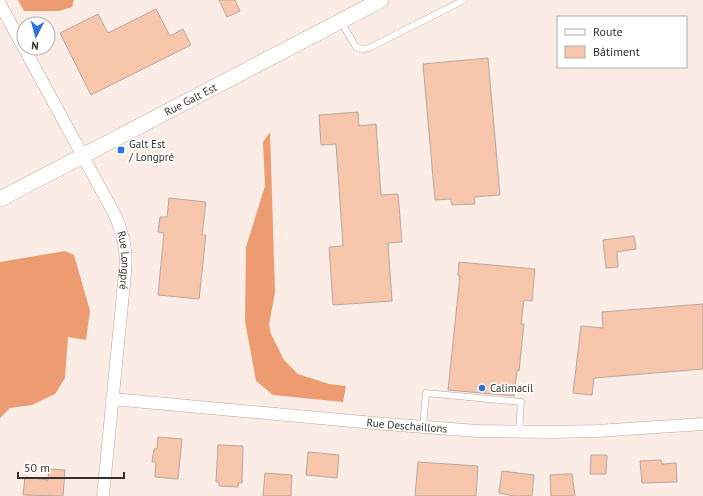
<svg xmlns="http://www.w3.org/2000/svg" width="703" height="496" viewBox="0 0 703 496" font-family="'PT Sans',sans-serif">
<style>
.forest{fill:#ec9c70}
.building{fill:#f8c6ab;stroke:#b5a8a1}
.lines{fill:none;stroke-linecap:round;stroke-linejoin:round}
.service-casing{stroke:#b6a8a1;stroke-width:7}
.minor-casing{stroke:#b6a8a1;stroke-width:13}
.tertiary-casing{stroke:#b6a8a1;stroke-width:16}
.service{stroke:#fff;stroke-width:6}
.minor{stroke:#fff;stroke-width:12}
.tertiary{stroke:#fff;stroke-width:15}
.poi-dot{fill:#2f73e0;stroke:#fff;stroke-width:1.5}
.labels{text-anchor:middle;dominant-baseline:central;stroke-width:3.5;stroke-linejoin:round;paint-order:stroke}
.street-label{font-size:11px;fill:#35302d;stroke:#fff}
.poi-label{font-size:11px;fill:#35302d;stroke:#fff;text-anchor:start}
</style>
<rect width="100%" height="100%" fill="#fbede5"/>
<!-- forest -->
<g class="forest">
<path d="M18,0h56l-2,7 -13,4h-35z"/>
<path d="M270,132l5,160 -6,33 2,9 13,26 14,14 31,10 17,2 -3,16 -70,-7 -17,-14 -11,-60 1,-74 19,-61 -2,-44z"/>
<path d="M65,251l9,4 16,56 -4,29 -18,-3 -3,41 -10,16 -23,11 -22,3 -10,10v-156z"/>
</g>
<!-- building -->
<g class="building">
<path d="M219,0h16l5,11 -13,6z"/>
<path d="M156,9l14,27 13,-7 8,16 -100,50 -31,-62 38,-19 10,19z"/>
<path d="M488,58l12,137 -26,2 1,7 -23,1 -1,-6 -16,1 -12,-136z"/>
<path d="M358,112l1,14 17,-2 5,71 17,-1 4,48 -14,1 4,58 -59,4 -4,-58 14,-1 -7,-102 -15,1 -2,-30z"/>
<path d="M169,198l37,4 -4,33h4l-7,64 -41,-4 6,-62 -6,-1 2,-15h7z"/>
<path d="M634,236l2,13 -19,3 1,15 -12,1 -3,-28z"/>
<path d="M459,262l76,7 -3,32 -8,-1 -3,24h3l-5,47 -2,-1 -3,26 -66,-6 12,-114h-2z"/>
<path d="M703,304v65l-109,9 -2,17 -19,-2 8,-67 22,2 -1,-16z"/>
<path d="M158,437l24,2 -4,40 -23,-2 1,-15h-4l2,-13h3z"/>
<path d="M218,445l25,1 -1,37h-4v4l-19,-1v-4h-3z"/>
<path d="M308,452l31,3 -2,23 -31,-3z"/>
<path d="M591,455h16l-1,19h-16z"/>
<path d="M661,460l1,4 14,-1 1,19 -35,1 -2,-22z"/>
<path d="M418,462l60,4 -2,30h-61z"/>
<path d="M49,469l16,1 -2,26 -40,-1 2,-18 23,3z"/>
<path d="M502,471l32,4 -2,21h-18l-15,-3z"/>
<path d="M265,473l27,2 -1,21h-28z"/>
<path d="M565,474h7l3,22h-24l-1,-21z"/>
</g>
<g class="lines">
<!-- service casing -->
<g class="service-casing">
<g id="service">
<path d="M341,22l15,25 7,2 6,-1 95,-48"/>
<path d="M423,427l3,-34 95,9 -2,30"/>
</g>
</g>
<!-- minor casing -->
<g class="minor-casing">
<g id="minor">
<path d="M0,4l24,44"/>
<path id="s1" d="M24,48l92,169c8,21 11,34 9,56l-22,223"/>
<path id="s2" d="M112,399l273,25 93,7 74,1 45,-1 106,-7"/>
</g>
</g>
<!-- tertiary casing -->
<g class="tertiary-casing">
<g id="tertiary">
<path id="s3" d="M0,199l381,-199"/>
</g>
</g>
<!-- service -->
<use href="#service" class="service"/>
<!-- minor -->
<use href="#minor" class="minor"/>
<!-- tertiary -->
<use href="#tertiary" class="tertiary"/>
</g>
<!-- markers -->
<g class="poi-dot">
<rect x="117" y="146" width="8" height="8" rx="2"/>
<circle cx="482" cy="388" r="4"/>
</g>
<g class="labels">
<!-- street labels -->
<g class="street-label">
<text stroke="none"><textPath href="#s3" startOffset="215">Rue Galt Est</textPath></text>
<text stroke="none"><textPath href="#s1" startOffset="237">Rue Longpré</textPath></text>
<text stroke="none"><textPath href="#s2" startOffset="296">Rue Deschaillons</textPath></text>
</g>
<!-- poi labels -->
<g class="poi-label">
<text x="129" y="144">Galt Est<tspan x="129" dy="13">/ Longpré</tspan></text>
<text x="490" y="388">Calimacil</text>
</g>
</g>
<!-- legend -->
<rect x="557" y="16" width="130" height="52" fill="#ffffff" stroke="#aeacab"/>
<rect x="565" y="29" width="20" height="6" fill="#ffffff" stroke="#aeacab"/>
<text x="593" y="36" font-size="12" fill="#35302d">Route</text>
<rect x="565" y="46" width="20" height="12" fill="#f8c6ab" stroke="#aeacab"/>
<text x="593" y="56" font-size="12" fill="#35302d">Bâtiment</text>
<!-- north arrow -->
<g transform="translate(36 36) rotate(186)"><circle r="19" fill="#ffffff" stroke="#aeacab"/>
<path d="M0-3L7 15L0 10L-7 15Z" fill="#2f73e0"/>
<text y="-6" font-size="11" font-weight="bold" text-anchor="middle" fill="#35302d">N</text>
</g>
<!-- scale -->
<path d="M18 472v6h106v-6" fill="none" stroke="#35302d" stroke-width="2"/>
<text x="24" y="472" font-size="12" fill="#35302d" stroke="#ffffff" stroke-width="3" paint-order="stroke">50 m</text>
</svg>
